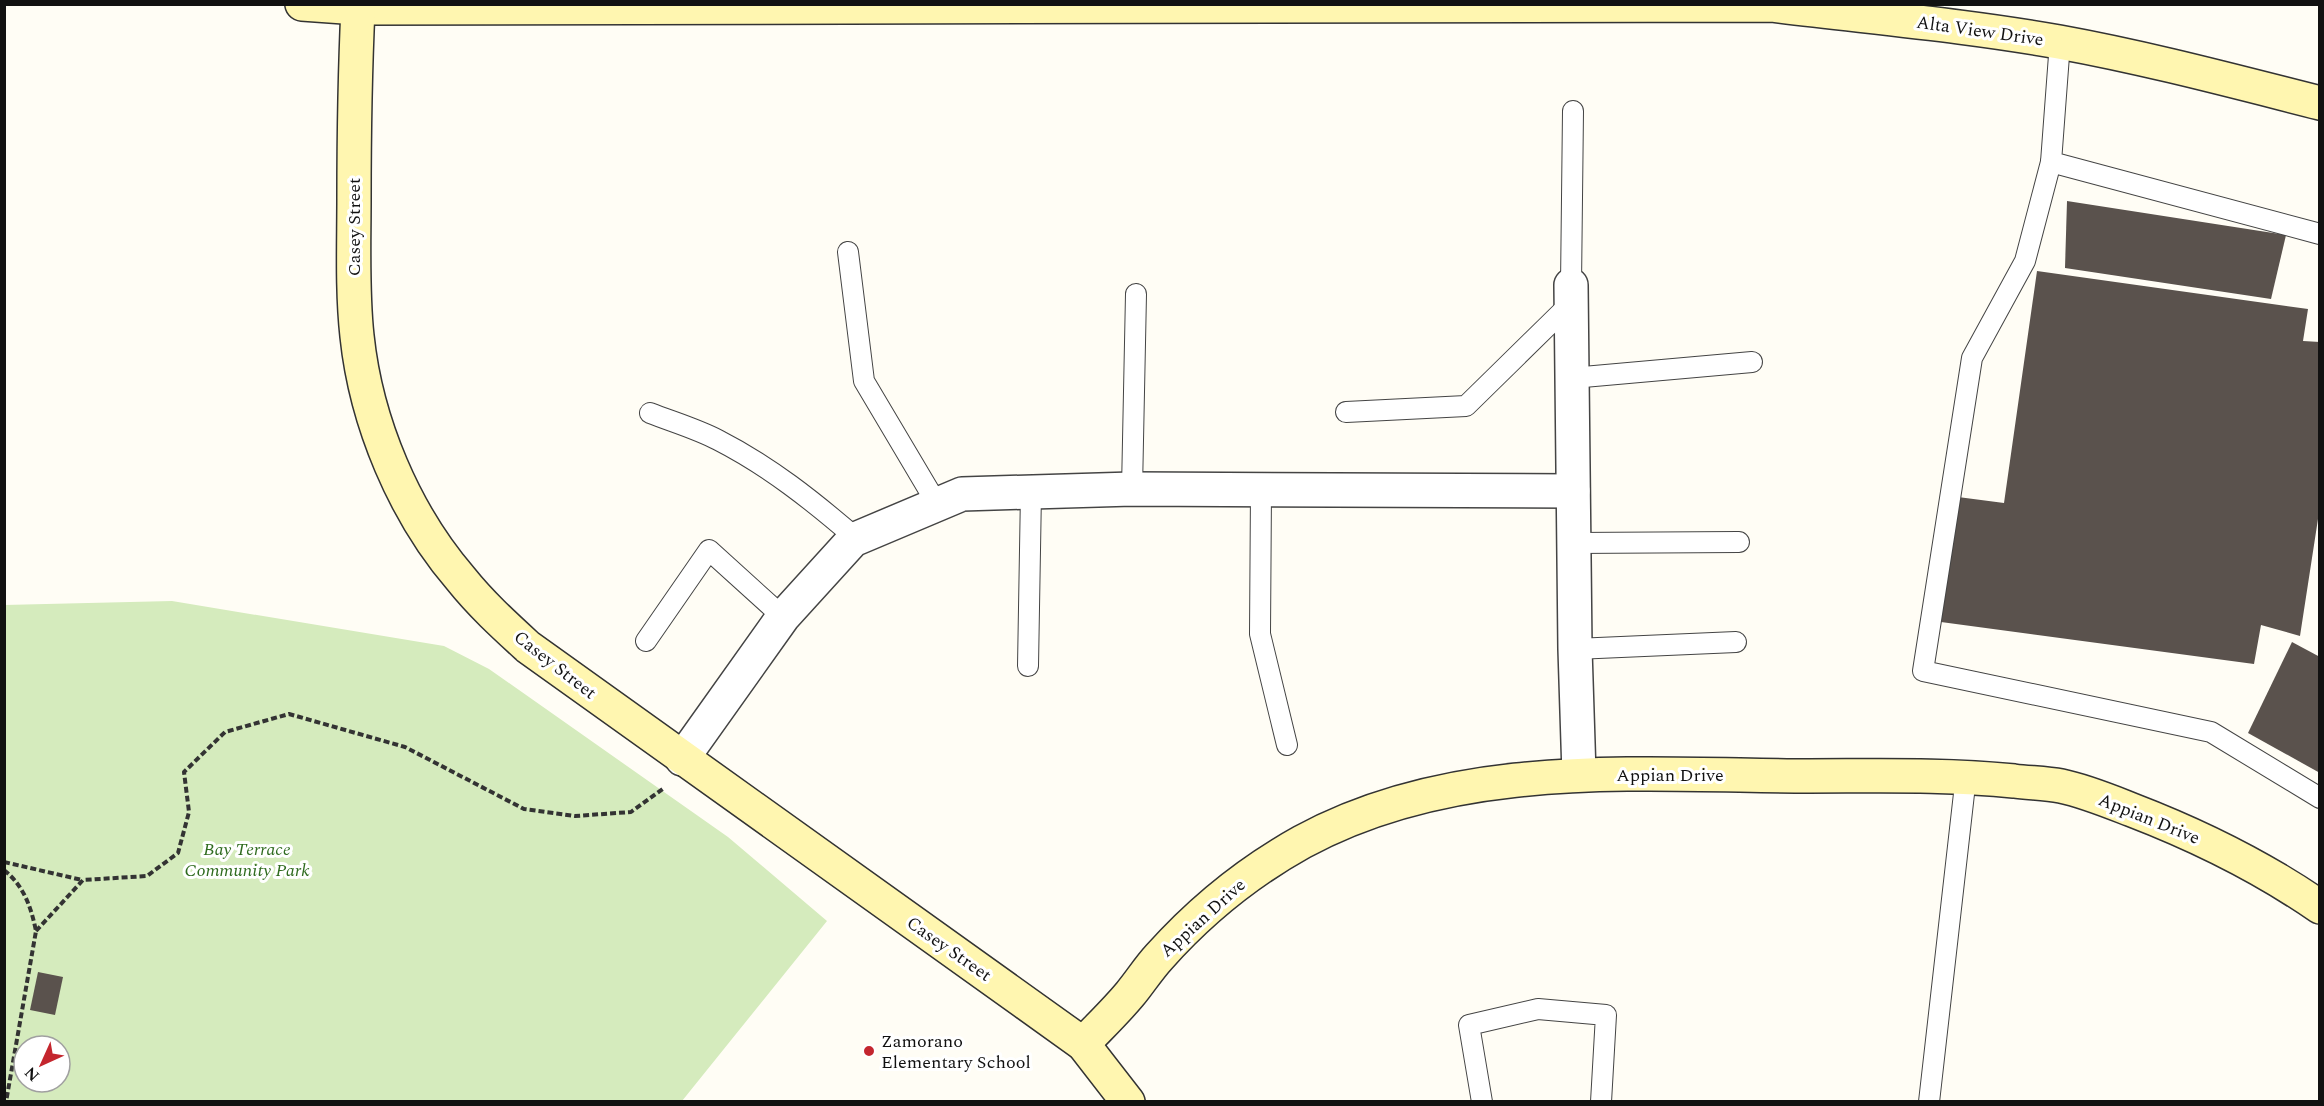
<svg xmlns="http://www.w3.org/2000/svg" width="2324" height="1106" viewBox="0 0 2324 1106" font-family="Spectral,serif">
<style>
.green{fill:#d5ebbd;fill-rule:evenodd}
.building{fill:#5a524d}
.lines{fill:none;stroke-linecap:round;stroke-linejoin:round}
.lane-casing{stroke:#444;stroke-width:22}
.street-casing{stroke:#444;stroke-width:36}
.secondary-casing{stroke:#333;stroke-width:36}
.path{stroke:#333;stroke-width:4;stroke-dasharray:6 3;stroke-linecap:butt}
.lane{stroke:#fff;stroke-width:20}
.street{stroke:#fff;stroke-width:33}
.secondary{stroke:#fff6b0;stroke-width:33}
.poi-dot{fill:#c4262e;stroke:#fff;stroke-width:2}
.labels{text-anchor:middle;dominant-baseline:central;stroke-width:6;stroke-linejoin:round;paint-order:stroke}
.street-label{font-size:18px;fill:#111;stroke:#fff}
.park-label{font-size:18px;font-style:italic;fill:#2f6b1f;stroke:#fff}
.poi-label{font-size:18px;fill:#111;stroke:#fff;text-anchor:start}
</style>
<rect width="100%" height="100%" fill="#fffdf5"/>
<!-- green -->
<path class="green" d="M172,601l272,45 45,23 239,168 99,84 -145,180h-677l-1,-496zM24,1046h36v36h-36z"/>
<!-- building -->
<g class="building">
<path d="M2067,201l219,34 -15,64 -206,-31z"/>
<path d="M2037,271l271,38 -5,32 17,1v164l-20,130 -39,-11 -7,39 -313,-42 17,-125 46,6z"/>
<path d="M2292,642l28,15v116l-72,-40z"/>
<path d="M38,972l25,5 -8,38 -25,-5z"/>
</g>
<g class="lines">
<!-- lane casing -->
<g class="lane-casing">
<g id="lane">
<path d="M2060,42l-9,120 269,72"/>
<path d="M2051,162l-26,99 -53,97 -49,313 288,61 109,66"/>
<path d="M848,252l16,129 73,123"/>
<path d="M1571,285l2,-174"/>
<path d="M1572,378l180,-16"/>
<path d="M1346,412l120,-6 106,-104"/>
<path d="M650,413c23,9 47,16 68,27 51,26 95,61 139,99"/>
<path d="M1132,489l4,-195"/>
<path d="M1261,490l-1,144 27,111"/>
<path d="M1574,543l165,-1"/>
<path d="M646,641l63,-91 74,67"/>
<path d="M1575,649l161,-7"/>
<path d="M1028,666l3,-174"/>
<path d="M1482,1102l-13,-77 69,-16 68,6 -5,87"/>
<path d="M1929,1102l37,-326"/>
</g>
</g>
<!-- street casing -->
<g class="street-casing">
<g id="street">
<path d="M1571,285l4,364 4,125"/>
<path d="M682,759l101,-142 70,-77 109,-46 170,-5 441,2"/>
</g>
</g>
<!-- secondary casing -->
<g class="secondary-casing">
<g id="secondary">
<path d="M302,4l56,4 1413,-3c96,12 193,20 288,37 88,16 174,39 261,61"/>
<path d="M358,8c-3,64 -4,127 -4,191 0,45 -2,92 3,137 9,86 47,177 104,243 20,25 43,46 67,68l555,397 45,58"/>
<path d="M1083,1044c15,-16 32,-32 47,-50 10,-12 18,-25 29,-37 41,-46 89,-85 143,-115 154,-84 338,-67 507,-66 69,0 137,-2 205,5 15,2 32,2 47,5 24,5 48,15 71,24 65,25 130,57 188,97"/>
</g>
</g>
<!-- path -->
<g class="path">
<path d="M4,862l78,18"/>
<path d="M4,870c20,16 27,37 32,61l-30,171"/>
<path d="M36,931l47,-51 64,-4 31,-23 11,-41 -5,-40 41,-40 64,-18 116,33 119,62 51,7 56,-4 33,-24"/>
</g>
<!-- lane -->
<use href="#lane" class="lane"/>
<!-- street -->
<use href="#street" class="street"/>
<!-- secondary -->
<use href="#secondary" class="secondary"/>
</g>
<!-- markers -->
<circle class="poi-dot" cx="869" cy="1051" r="6"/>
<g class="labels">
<!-- street labels -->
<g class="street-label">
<text transform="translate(1980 31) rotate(8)">Alta View Drive</text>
<text transform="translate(354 227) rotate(-90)">Casey Street</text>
<text transform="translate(555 665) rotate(38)">Casey Street</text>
<text x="1670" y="775">Appian Drive</text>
<text transform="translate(2149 819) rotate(22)">Appian Drive</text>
<text transform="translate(1203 918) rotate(-42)">Appian Drive</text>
<text transform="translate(949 949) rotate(35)">Casey Street</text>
</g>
<!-- park labels -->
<g class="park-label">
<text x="247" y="849">Bay Terrace<tspan x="247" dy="21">Community Park</tspan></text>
</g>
<!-- poi labels -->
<g class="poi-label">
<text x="881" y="1041">Zamorano<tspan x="881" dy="21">Elementary School</tspan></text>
</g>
</g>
<!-- border -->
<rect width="2324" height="1106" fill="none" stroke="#111111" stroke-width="12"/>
<!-- north arrow -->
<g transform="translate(42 1064) rotate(225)"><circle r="28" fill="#ffffff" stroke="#a0a0a0" stroke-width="1.5"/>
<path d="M0-4.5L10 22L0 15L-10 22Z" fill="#c4262e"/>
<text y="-9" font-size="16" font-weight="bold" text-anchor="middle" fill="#111111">N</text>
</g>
</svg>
